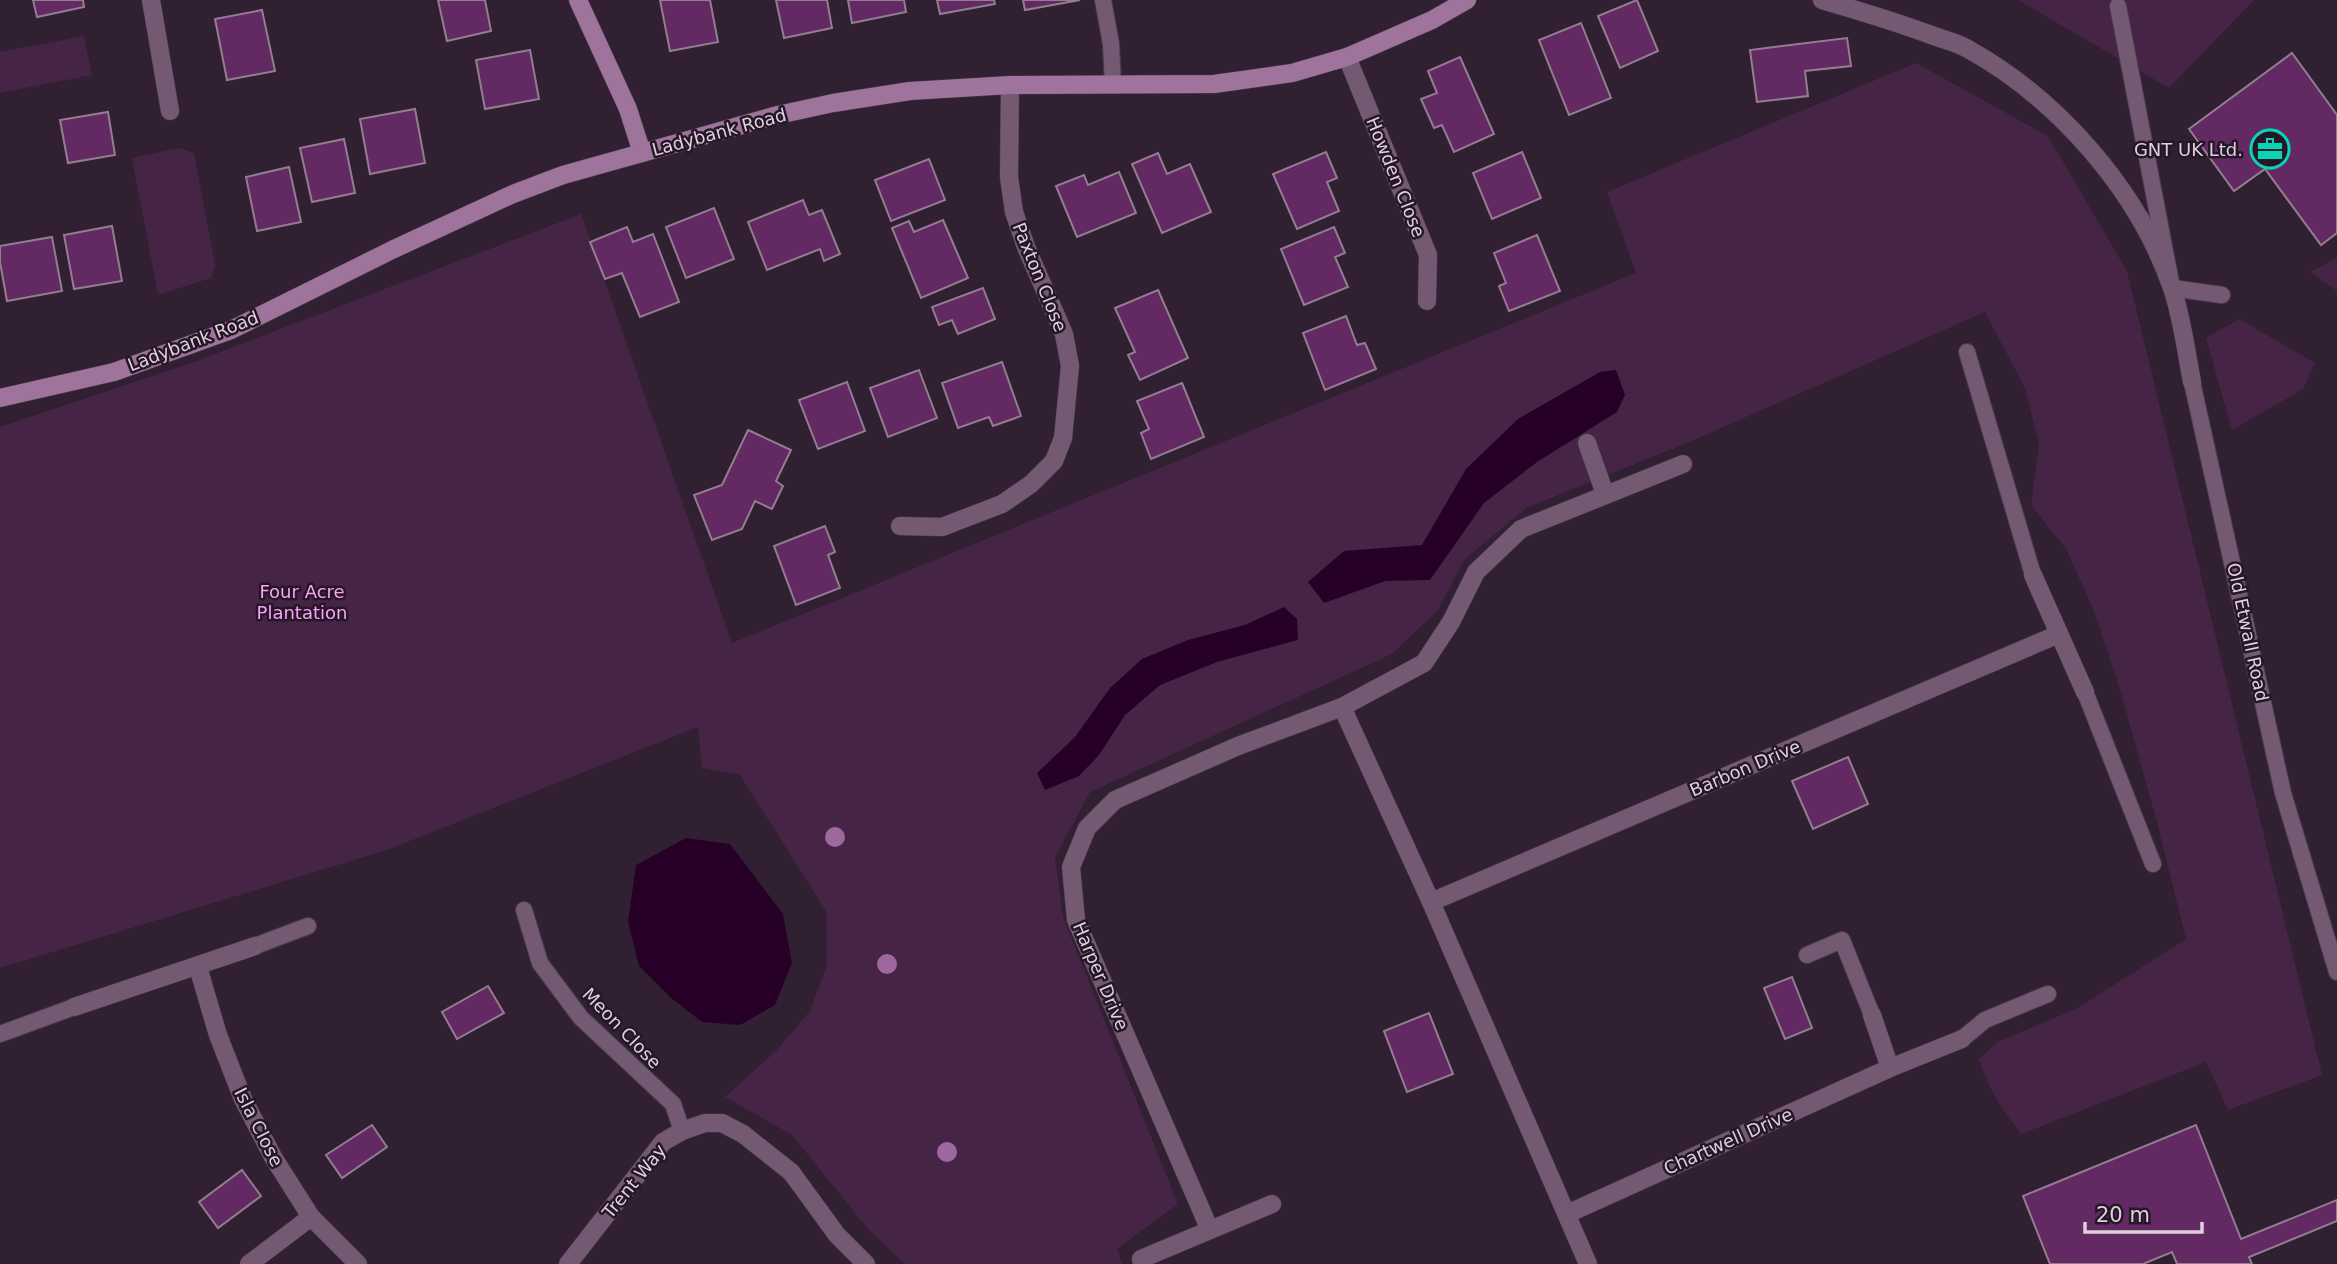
<svg xmlns="http://www.w3.org/2000/svg" width="2337" height="1264" viewBox="0 0 2337 1264" font-family="'DejaVu Sans',sans-serif">
<style>
.green{fill:#452445}
.water{fill:#260027}
.building{fill:#622963;stroke:#927d91;stroke-width:2}
.lines{fill:none;stroke-linecap:round;stroke-linejoin:round}
.lane-casing{stroke:#4c3c4c;stroke-width:18}
.street-casing{stroke:#4c3c4c;stroke-width:19}
.secondary-casing{stroke:#4c3c4c;stroke-width:19}
.lane{stroke:#735972;stroke-width:16}
.street{stroke:#735972;stroke-width:18}
.secondary{stroke:#9e749d;stroke-width:18}
.tree{fill:#9e689e}
.labels{text-anchor:middle;dominant-baseline:central;stroke-width:5;stroke-linejoin:round;paint-order:stroke}
.street-label{font-size:18px;fill:#dcd1dc;stroke:#271627}
.poi-label{font-size:18px;fill:#dcd1dc;stroke:#271627;text-anchor:end}
.park-label{font-size:18px;fill:#f7a3f7;stroke:#271627}
</style>
<rect width="100%" height="100%" fill="#312031"/>
<!-- green -->
<g class="green">
<path d="M2018,0h236l-85,88z"/>
<path d="M84,36l8,39 -92,18v-41z"/>
<path d="M1916,63l132,73 79,135 195,804 -94,35 -22,-48 -185,72c-19,-24 -33,-46 -42,-75l18,-17 79,-33 110,-70 -29,-117 -38,-136 -25,-75 -28,-62 -35,-44 8,-61 -14,-56 -40,-76 -296,130 -163,66 -62,52 -26,50 -46,44 -302,138 -35,65 8,60 115,287 -61,45 5,15h-217l-36,-34 -77,-95 -67,-38 52,-47 33,-39 17,-46 -1,-54 -86,-136 -38,-7 -4,-41 -311,123 -387,118v-541l194,-65 387,-148 151,429 904,-370 -29,-81z"/>
<path d="M179,148l15,5 21,112 -4,13 -53,17 -26,-137z"/>
<path d="M2337,258v33l-27,-19z"/>
<path d="M2239,319l76,44 -12,26 -71,41 -26,-92z"/>
</g>
<!-- water -->
<g class="water">
<path d="M1616,370l9,25 -8,17 -80,50 -53,41 -54,77 -45,1 -61,22 -16,-21 36,-31 78,-6 44,-76 52,-50 82,-47z"/>
<path d="M1284,607l13,12 1,21 -81,22 -57,23 -35,30 -26,40 -20,21 -34,14 -8,-17 38,-36 35,-49 32,-29 46,-19 57,-15z"/>
<path d="M686,838l44,6 53,70 9,49 -17,42 -35,20 -38,-3 -31,-24 -32,-32 -11,-44 8,-57z"/>
</g>
<!-- building -->
<g class="building">
<path d="M33,0h50l1,7 -47,10z"/>
<path d="M438,0h47l6,31 -44,10z"/>
<path d="M660,0h50l8,42 -48,9z"/>
<path d="M776,0h51l5,28 -48,10z"/>
<path d="M848,0h56l2,12 -54,11z"/>
<path d="M937,0h57l1,4 -55,10z"/>
<path d="M1023,0h57l-55,10z"/>
<path d="M1637,0l21,51 -38,17 -22,-52z"/>
<path d="M262,10l13,61 -48,9 -12,-61z"/>
<path d="M1581,23l30,75 -42,17 -30,-75z"/>
<path d="M1847,38l4,28 -46,5 3,25 -51,6 -7,-52z"/>
<path d="M530,50l9,49 -54,10 -9,-49z"/>
<path d="M2292,53l45,62v118l-16,12 -56,-76 -31,22 -45,-62z"/>
<path d="M1460,57l34,77 -40,18 -12,-27 -8,3 -13,-29 16,-6 -9,-22z"/>
<path d="M415,109l10,54 -55,11 -10,-55z"/>
<path d="M108,112l7,43 -47,8 -8,-43z"/>
<path d="M344,139l11,54 -43,9 -12,-54z"/>
<path d="M1326,152l11,26 -10,4 12,29 -42,18 -24,-55z"/>
<path d="M1522,152l19,46 -49,21 -19,-46z"/>
<path d="M1158,153l9,21 23,-10 21,48 -49,21 -30,-69z"/>
<path d="M929,159l16,41 -54,21 -16,-41z"/>
<path d="M289,167l12,55 -44,9 -11,-54z"/>
<path d="M1119,172l17,41 -59,24 -21,-51 28,-11 4,10z"/>
<path d="M803,200l6,15 13,-5 18,44 -16,7 -4,-12 -53,21 -19,-48z"/>
<path d="M714,208l20,51 -48,19 -20,-51z"/>
<path d="M943,220l25,58 -47,20 -29,-70 17,-7 5,11z"/>
<path d="M112,226l10,55 -48,8 -10,-54z"/>
<path d="M627,227l6,15 20,-8 26,68 -39,15 -18,-44 -17,6 -15,-37z"/>
<path d="M1334,227l11,26 -10,4 13,30 -44,18 -23,-56z"/>
<path d="M1537,235l23,56 -51,20 -10,-25 7,-3 -12,-30z"/>
<path d="M52,237l10,54 -55,10 -7,-39v-16z"/>
<path d="M983,288l12,31 -37,15 -6,-14 -13,5 -7,-18z"/>
<path d="M1158,290l30,68 -48,22 -12,-25 7,-3 -20,-44z"/>
<path d="M1346,316l11,29 8,-2 11,26 -51,21 -22,-57z"/>
<path d="M1002,362l19,54 -28,10 -4,-9 -31,11 -16,-45z"/>
<path d="M919,370l18,48 -49,19 -18,-49z"/>
<path d="M847,382l18,49 -47,18 -19,-49z"/>
<path d="M1182,383l22,54 -53,22 -10,-26 8,-4 -12,-28z"/>
<path d="M748,430l43,20 -15,31 7,5 -11,23 -17,-8 -13,28 -30,11 -18,-45 28,-10z"/>
<path d="M825,526l10,26 -7,3 12,33 -44,17 -22,-59z"/>
<path d="M1848,757l20,47 -55,25 -21,-48z"/>
<path d="M1792,977l20,51 -27,11 -21,-51z"/>
<path d="M488,986l16,27 -47,26 -15,-27z"/>
<path d="M1429,1013l24,61 -46,18 -23,-61z"/>
<path d="M372,1125l15,22 -45,31 -16,-23z"/>
<path d="M2196,1125l45,114 96,-39v21l-88,36 3,7h-75l-5,-12 -29,12h-93l-27,-68z"/>
<path d="M242,1170l19,26 -43,32 -19,-26z"/>
</g>
<g class="lines">
<!-- lane casing -->
<g class="lane-casing">
<g id="lane">
<path d="M1103,0l8,44 2,41"/>
<path d="M2118,6l54,282 50,7"/>
<path d="M1967,352l66,223"/>
<path d="M2192,382l91,411 54,179"/>
<path d="M2085,692l68,172"/>
<path d="M524,910l16,53 41,55 92,86 9,27"/>
<path d="M255,946l53,-20"/>
<path d="M1807,955l35,-15 30,75"/>
<path d="M0,1034l74,-27"/>
<path d="M1962,1039l23,-19 63,-26"/>
</g>
</g>
<!-- street casing -->
<g class="street-casing">
<g id="street">
<path d="M151,0l19,111"/>
<path d="M1822,0c38,11 75,22 112,36 11,4 24,7 34,13 90,50 170,141 204,239 10,29 14,63 20,94"/>
<path d="M1347,57l81,198 -1,46"/>
<path d="M1587,443l18,51"/>
<path d="M900,526l42,1 60,-23 29,-20 23,-23 9,-23 7,-72 -6,-32 -38,-87 -12,-35 -5,-35 1,-92"/>
<path d="M2033,575l52,117"/>
<path d="M1342,707l89,195 157,362"/>
<path d="M1431,902l628,-268"/>
<path d="M198,967l20,68 25,64 30,58 38,60 47,47"/>
<path d="M74,1007l181,-61"/>
<path d="M1872,1015l18,53"/>
<path d="M1567,1214l323,-146 72,-29"/>
<path d="M1209,1228l-133,-308 -5,-53 16,-39 28,-28 123,-54 104,-39 82,-44 27,-41 25,-50 45,-43 162,-65"/>
<path d="M1141,1259l131,-55"/>
<path d="M249,1264l62,-47"/>
<path d="M568,1264l95,-122 19,-11 23,-8h17l21,11 48,38 46,63 29,29"/>
</g>
</g>
<!-- secondary casing -->
<g class="secondary-casing">
<g id="secondary">
<path d="M578,0l50,109 14,44"/>
<path d="M0,398l114,-26 117,-42 163,-81 119,-55 50,-19 215,-60 55,-12 77,-12 100,-6 204,-1 78,-11 55,-16 85,-37 35,-20"/>
</g>
</g>
<!-- lane -->
<use href="#lane" class="lane"/>
<!-- street -->
<use href="#street" class="street"/>
<!-- secondary -->
<use href="#secondary" class="secondary"/>
</g>
<!-- trees -->
<g class="tree">
<circle cx="835" cy="837" r="10"/>
<circle cx="887" cy="964" r="10"/>
<circle cx="947" cy="1152" r="10"/>
</g>
<!-- icons -->
<defs>
<g id="office-ring" transform="scale(2.0125)"><circle r="9.5" fill="#271627" stroke="#07d5b6" stroke-width="1.5"/><path d="M-6-3h4V-5.5h4V-3h4V5H-6ZM-1-4.5V-3h2v-1.5ZM-6 0V1H6V0Z" fill="#07d5b6"/></g>
</defs>
<g fill-rule="evenodd">
<use href="#office-ring" x="2270" y="149"/>
</g>
<g class="labels">
<!-- street labels -->
<g class="street-label">
<text transform="translate(719 132) rotate(-15)">Ladybank Road</text>
<text transform="translate(1396 177) rotate(68)">Howden Close</text>
<text transform="translate(1040 277) rotate(68)">Paxton Close</text>
<text transform="translate(193 341) rotate(-21)">Ladybank Road</text>
<text transform="translate(2248 632) rotate(78)">Old Etwall Road</text>
<text transform="translate(1745 768) rotate(-23)">Barbon Drive</text>
<text transform="translate(1101 976) rotate(67)">Harper Drive</text>
<text transform="translate(622 1028) rotate(46)">Meon Close</text>
<text transform="translate(259 1127) rotate(63)">Isla Close</text>
<text transform="translate(1728 1141) rotate(-24)">Chartwell Drive</text>
<text transform="translate(634 1181) rotate(-51)">Trent Way</text>
</g>
<!-- poi labels -->
<g class="poi-label">
<text x="2243" y="149">GNT UK Ltd.</text>
</g>
<!-- park labels -->
<g class="park-label">
<text x="302" y="591">Four Acre<tspan x="302" dy="21">Plantation</tspan></text>
</g>
</g>
<!-- scale -->
<path d="M2085 1222v10h117v-10" fill="none" stroke="#dcd1dc" stroke-width="3.5"/>
<text x="2096" y="1222" font-size="21" fill="#dcd1dc" stroke="#271627" stroke-width="5" paint-order="stroke">20 m</text>
</svg>
